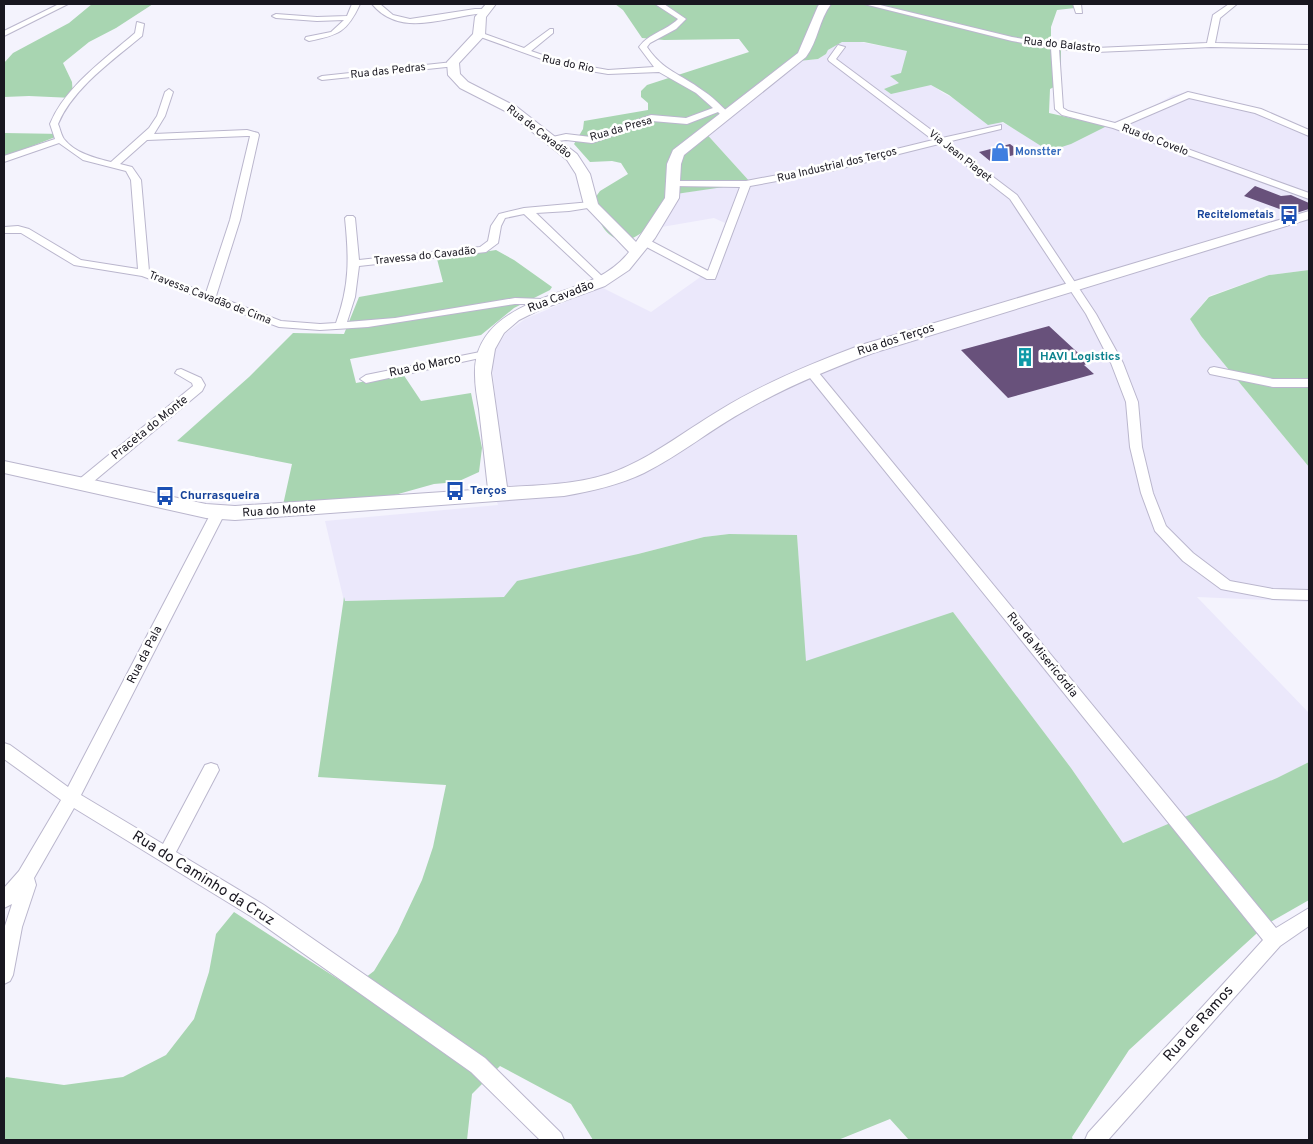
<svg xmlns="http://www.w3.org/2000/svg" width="1313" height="1144" viewBox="0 0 1313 1144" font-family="Overpass,sans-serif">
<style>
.built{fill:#ebe8fb}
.green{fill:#a8d5b1}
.building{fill:#68517b}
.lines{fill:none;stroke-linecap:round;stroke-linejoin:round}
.street-casing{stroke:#bab6cd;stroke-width:2}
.secondary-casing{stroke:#bab6cd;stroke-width:2}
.street{fill:#fff;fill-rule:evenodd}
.secondary{fill:#fff;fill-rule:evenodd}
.labels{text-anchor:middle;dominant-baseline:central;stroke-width:5;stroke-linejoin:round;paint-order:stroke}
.far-street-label{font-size:11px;fill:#191720;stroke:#fff}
.far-shop-label{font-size:11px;font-weight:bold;fill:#366cbe;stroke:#fff;text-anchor:start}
.far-transit-label{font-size:11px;font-weight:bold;fill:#164399;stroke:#fff;text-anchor:end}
.street-label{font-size:12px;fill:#191720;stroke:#fff}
.culture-label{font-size:12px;font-weight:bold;fill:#0d838f;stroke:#fff;text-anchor:start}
.transit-label{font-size:12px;font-weight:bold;fill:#164399;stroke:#fff;text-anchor:start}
.near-street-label{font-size:15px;fill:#191720;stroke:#fff}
</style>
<rect width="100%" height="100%" fill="#f4f3fd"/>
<!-- built -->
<path class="built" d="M855,41l53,10 -9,32 -14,6 5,4 41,-9 12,9 70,35 94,-2 45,-19 21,-12 16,-3 51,12 69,32v134l-40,5 -60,21 -19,23 11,17 108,131v135l-112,-5 112,116v49l-31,16 -155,65 -52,-75 -118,-155 -148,49 -8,-127 -68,-1 -25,3 -66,17 -134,43 -160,4 -19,-80 173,-16 -9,-26 15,-2 -12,-110 2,-15 12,-19 19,-14 76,-32 50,25 48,-34 9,-10 17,-45 -11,-5 -58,10 20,-34 74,-12 -47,-52 86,-68 29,-3 8,-5 2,-4 14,-8z"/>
<!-- green -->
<g class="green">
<path d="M92,4h61l-37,24 -27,14 -26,21 9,19 1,16 -44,-2 -25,1v-34l9,-10 56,-30z"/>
<path d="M615,4h459l1,4 -18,2 -6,17v10l10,9v26l-3,13 -8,4 -1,24 58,13 -36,18 -22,7 -46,-29 -15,3 -39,-30 -18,-10 -40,9 -7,-5 15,-6 -9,-7 11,-3 6,-22 -43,-9h-22l-14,8 -2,4 -8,5 -29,3 -86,68 48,53 -75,11c-15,18 -45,67 -71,36 -6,-7 -9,-20 -13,-28l8,-11 28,-17 -7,-11 -9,-2 -22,1 -16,-18 9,-15 1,-8 64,-11v-7l-7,-6v-6l6,-6 102,-33 -10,-13 -75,1 -22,-2 -19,-28z"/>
<path d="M4,133l59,1 -59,23z"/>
<path d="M496,250l18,10 38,27 -2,3 -36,18 -33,27 -131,24 6,24 47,-9 18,27 50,-8 11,55 -3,24 -22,10 -23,2 -43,12 -108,9 9,-41 -115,-23 72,-64 44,-44 51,1 15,-37 84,-15 -6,-23z"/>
<path d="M1309,270v197l-108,-131 -11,-17 19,-22 60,-22z"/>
<path d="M729,534l68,1 9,126 147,-49 118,156 52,75 154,-65 32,-16v138l-42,24 -138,126 -57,87 1,3h-164l-19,-21 -52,21h-245l-22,-36 -71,-38 -28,28 -5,46h-463v-59l2,-4 58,8 59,-8 43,-22 28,-36 15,-47 7,-38 18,-22 118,76 22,-17 23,-38 25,-53 11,-33 13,-62 -128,-8 26,-180 1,4 159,-4 13,-16 121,-27 66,-17z"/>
</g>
<!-- building -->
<g class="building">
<path d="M1010,144l12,9 -32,8 -11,-9z"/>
<path d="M1255,186l26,10 10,-1 18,8v6l-16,5 -49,-18z"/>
<path d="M1049,326l40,37 -5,2 10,9 -86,24 -47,-48z"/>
</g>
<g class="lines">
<!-- street casing -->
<g class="street-casing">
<g id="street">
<path d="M59,4h9l-64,32v-5z"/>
<path d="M352,4h8c-13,28 -21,31 -51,37l-4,-2 1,-2 25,-5 13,-12 -27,1 -41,-3 -4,-2 4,-2 41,3 30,-1z"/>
<path d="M372,4h8l13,11 17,4 65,-10h10l4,2 -4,2c-39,3 -84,26 -113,-9z"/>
<path d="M655,4h9l22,15 -10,10 -26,14 -3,4c16,24 34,27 55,43 10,6 18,15 27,23v4h-6l-5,-5 -31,12 -35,-3 -60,22 -26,-3 -18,2v-4l18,-4 25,3 60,-22 35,3 27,-10 -17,-15 -37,-21 -51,2 -47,-8 -86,-31 7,-2 42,15 26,-19h3v4l-22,18 32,11 45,8 46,-3 -15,-20c10,-14 27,-16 39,-28z"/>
<path d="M864,4h12l136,33 43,7 41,4 111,-5 6,-28 16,-11h8l-17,14 -5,25 94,2v4l-98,-2 -115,5 -37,-3 4,59 5,3 47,12 73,-31 73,17 48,21v6l-54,-23 -66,-15 -65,28 185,67v6l-196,-71 -51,-13 -7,-6 -4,-61 -39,-7z"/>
<path d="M1073,4h8l1,9h-6z"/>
<path d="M137,22l7,2 -2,12c-29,24 -69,52 -84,88 2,4 3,11 6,15 11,14 31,19 47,23l38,-34 8,-12 8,-24 4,-3 4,3 -8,24 -11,18 93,-4 11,3 1,2 -19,85 -24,76 65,25 39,3 16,-1c14,-38 13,-66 9,-105l2,-2h6l2,2 4,42 121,-13 8,-6 3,-15 8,-12 25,-6 67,-6 3,1v4l-25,4 -33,2 71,68 -5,3 -4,-1 -74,-69 -19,4 -4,8 -3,17 -12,9 -127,14 -4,31 -8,25 48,-4 120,-20 28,1 5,3 -1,2h-32l-147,23 -48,3 -41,-3 -137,-51 -68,-11 -53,-32h-17v-6l14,-1 11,3 52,31 57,9 -7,-89 -5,-9 -43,-11 -24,-17 -55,19v-6l51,-17 -5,-15c15,-37 55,-65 85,-91zM247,136h3l-20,84 -24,73 -57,-22 -8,-91 -9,-13 -12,-3 27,-24z"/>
<path d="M838,45l7,2 -9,12 106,79 59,-13v4l-54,13 70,53 79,119 27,49 15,39 4,45 11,46 13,33 27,27 37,28 43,8 36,1v10l-36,-1 -52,-10 -38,-28 -28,-30 -14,-38 -11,-46 -4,-45 -15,-39 -25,-49 -76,-115 -71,-55 -108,27 -81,15 -35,93h-8l-68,-36v-4h8l61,32 32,-84 -67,-1 -5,-3 2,-2h76l85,-16 102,-25 -104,-79 -1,-2z"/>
<path d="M453,62h3v4l-134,14 -4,-2 4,-2z"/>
<path d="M485,351l4,1 2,2 -2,2 -123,27 -6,-4 6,-4z"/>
<path d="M810,366l4,1 462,561 33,-20v18l-29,20 -172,194h-23l3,-7 175,-193 -457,-567 -2,-3z"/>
<path d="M1214,367l59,12h36v8h-36l-63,-13 -2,-3 2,-3z"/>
<path d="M181,369l20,9 4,7 -3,6 -115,96h-10l-1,-3 1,-3 116,-95 -1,-3 -17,-10 2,-3z"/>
<path d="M218,508l5,2 2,3 -144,282 82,49 42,-79 6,-2 6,2 2,5 -43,82 88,53 221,153 76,75 3,7h-24l-69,-68 -219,-155 -178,-109 -40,70 2,7 -14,42 -9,48 -3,6 -6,3v-55l8,-25 -8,4v-20l15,-17 42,-71 -57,-41v-16l6,2 58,42 143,-274 2,-3z"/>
</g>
</g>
<!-- secondary casing -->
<g class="secondary-casing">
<path id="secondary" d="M486,4h10l-10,13 -1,18 -26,28 1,11 8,8 49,25 60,47 13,20 8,30 38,38 29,-44 2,-34 6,-14 125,-97 20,-47 2,-2h11c-12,16 -13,37 -25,53l-122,98 -3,9 -2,34 -24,40 -26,32 -24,16 -66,24 -20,10 -15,13 -9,16 -4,24 16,114c33,-2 68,-2 101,-13 41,-14 75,-42 112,-64 44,-27 93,-47 141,-65l448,-134v8l-436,134c-43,16 -85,33 -125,56 -36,19 -67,46 -104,64 -25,12 -52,18 -80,23l-329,24 -29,-2 -202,-45v-12l202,43 29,2 253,-17c-3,-27 -6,-54 -9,-80 -2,-11 -4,-23 -4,-34 -2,-49 44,-69 82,-82 28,-9 54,-18 72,-41l-45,-47 -8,-31 -9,-14 -58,-47 -49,-25 -12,-13 -1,-13 26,-28 2,-17z"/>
</g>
<!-- street -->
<use href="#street" class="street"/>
<!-- secondary -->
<use href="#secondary" class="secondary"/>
</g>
<!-- icons -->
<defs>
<g id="shop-bare" transform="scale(1.5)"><path d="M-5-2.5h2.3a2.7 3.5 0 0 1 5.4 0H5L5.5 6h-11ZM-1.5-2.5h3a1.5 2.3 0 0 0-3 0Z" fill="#3f7fe0" stroke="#fff" stroke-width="2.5" paint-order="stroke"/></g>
<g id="bus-bare" transform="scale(1.5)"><path d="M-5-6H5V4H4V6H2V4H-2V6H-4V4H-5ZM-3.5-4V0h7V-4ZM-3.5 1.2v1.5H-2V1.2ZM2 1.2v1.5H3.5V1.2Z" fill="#1a4fb4" stroke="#fff" stroke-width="2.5" paint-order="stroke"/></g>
<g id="building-bare" transform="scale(1.5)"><path d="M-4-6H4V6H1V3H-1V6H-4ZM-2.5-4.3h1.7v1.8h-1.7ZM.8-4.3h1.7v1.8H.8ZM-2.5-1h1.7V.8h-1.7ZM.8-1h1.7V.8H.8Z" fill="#0f9aa8" stroke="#fff" stroke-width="2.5" paint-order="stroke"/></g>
</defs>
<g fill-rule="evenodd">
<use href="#shop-bare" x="1000" y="152"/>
<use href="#bus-bare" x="1289" y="215"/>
<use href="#building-bare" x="1025" y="357"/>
<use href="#bus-bare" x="455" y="491"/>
<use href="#bus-bare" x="165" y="496"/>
</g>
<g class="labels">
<!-- far-street labels -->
<g class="far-street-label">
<text transform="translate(1062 45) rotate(6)">Rua do Balastro</text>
<text transform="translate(568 64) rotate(12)">Rua do Rio</text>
<text transform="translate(388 71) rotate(-6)">Rua das Pedras</text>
<text transform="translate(621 129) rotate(-16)">Rua da Presa</text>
<text transform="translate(539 132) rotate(38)">Rua de Cavadão</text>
<text transform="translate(1155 140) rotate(21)">Rua do Covelo</text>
<text transform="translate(960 156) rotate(38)">Via Jean Piaget</text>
<text transform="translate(837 165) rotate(-13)">Rua Industrial dos Terços</text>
<text transform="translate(425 256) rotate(-6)">Travessa do Cavadão</text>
<text transform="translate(210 298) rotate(21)">Travessa Cavadão de Cima</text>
</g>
<!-- far-shop labels -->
<g class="far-shop-label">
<text x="1015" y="152">Monstter</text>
</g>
<!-- far-transit labels -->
<g class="far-transit-label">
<text x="1274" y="215">Recitelometais</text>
</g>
<!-- street labels -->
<g class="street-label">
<text transform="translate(561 297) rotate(-21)">Rua Cavadão</text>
<text transform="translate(896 340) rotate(-18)">Rua dos Terços</text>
<text transform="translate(425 366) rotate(-12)">Rua do Marco</text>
<text transform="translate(150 428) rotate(-39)">Praceta do Monte</text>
<text transform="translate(279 511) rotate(-4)">Rua do Monte</text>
<text transform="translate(145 655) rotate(-63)">Rua da Pala</text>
<text transform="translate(1042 655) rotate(51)">Rua da Misericórdia</text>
</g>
<!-- culture labels -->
<g class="culture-label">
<text x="1040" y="357">HAVI Logistics</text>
</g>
<!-- transit labels -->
<g class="transit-label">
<text x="470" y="491">Terços</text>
<text x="180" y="496">Churrasqueira</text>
</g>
<!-- near-street labels -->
<g class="near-street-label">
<text transform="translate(203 879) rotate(32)">Rua do Caminho da Cruz</text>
<text transform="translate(1199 1024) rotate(-48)">Rua de Ramos</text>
</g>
</g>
<!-- border -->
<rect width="1313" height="1144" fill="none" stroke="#191720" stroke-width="10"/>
</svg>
